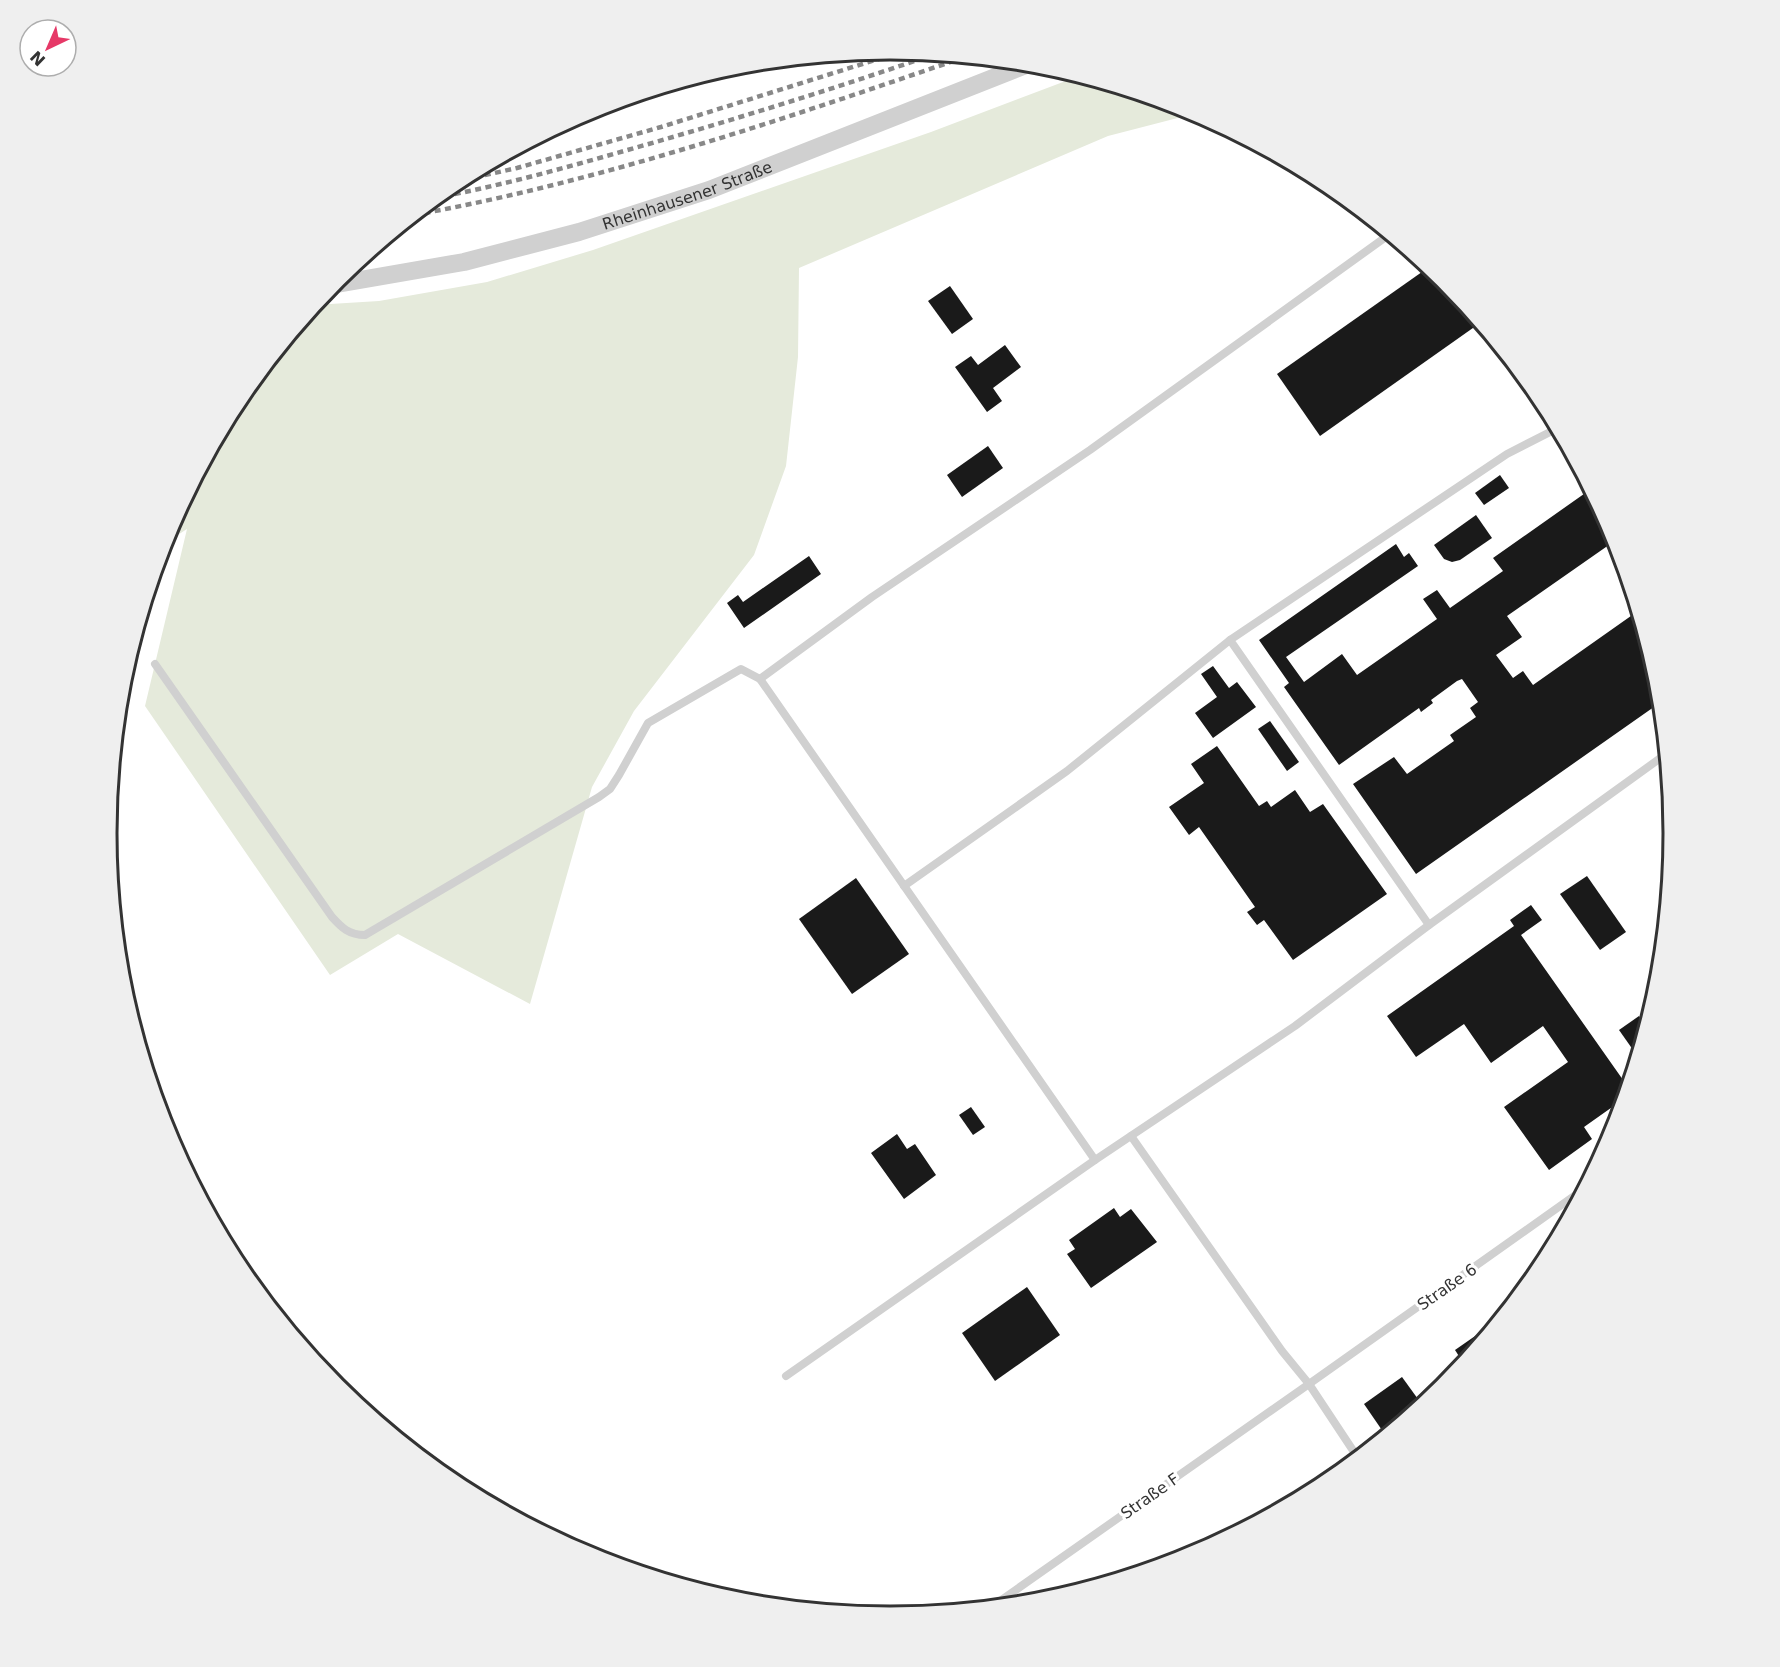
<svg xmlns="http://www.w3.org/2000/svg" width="1780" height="1667" viewBox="0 0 1780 1667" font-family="'DejaVu Sans',sans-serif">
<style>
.green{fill:#e5eadb}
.building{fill:#1a1a1a}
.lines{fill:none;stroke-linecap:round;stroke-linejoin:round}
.service{stroke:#d0d0d0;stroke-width:8}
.tertiary{stroke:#d0d0d0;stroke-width:18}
.rail{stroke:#888;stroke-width:4.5;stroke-dasharray:6 4.5;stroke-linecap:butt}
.labels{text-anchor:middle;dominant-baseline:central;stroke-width:6;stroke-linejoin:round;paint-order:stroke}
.street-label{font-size:16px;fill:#333;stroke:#fff}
.rim{fill:none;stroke:#333;stroke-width:3}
</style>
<rect width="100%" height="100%" fill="#fff"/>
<!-- green -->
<path class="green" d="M1079,76l118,37 -89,23 -309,132 -1,89 -12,109 -32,89 -120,156 -42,76 -62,217 -132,-70 -68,41 -185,-269 42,-177 -25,16 4,-12 72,-135 76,-93 65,-4 108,-19 106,-32 338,-118z"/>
<!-- building -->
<g class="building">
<path d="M1429,267l16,12 35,44 -160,113 -43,-62z"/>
<path d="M950,286l23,33 -21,15 -24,-33z"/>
<path d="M1005,345l16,22 -28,21 9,13 -15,11 -32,-45 16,-11 7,9z"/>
<path d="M988,446l15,22 -41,29 -15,-22z"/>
<path d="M1500,475l9,13 -25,17 -9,-12z"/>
<path d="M1591,489l25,51 -109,76 15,21 -26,18 17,23 10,-7 10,14 105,-74 21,70 2,21 -245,172 -63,-90 41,-27 13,17 47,-33 -4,-6 26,-18 -6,-9 8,-6 -16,-23 -5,2 -26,19 2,3 -12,9 -2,-4 -80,57 -55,-78 5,-4 -30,-43 137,-96 8,13 5,-4 9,13 -132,91 18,25 38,-28 15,21 80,-56 -14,-20 14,-9 13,18 53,-37 -10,-13z"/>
<path d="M1476,515l16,23 -32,22 -8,2 -8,-3 -10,-14z"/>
<path d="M809,556l12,18 -77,54 -17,-25 11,-8 5,7z"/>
<path d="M1213,666l16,22 8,-6 19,25 -43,31 -18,-25 22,-16 -16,-23z"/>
<path d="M1270,721l29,41 -12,9 -29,-42z"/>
<path d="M1217,746l42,60 8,-5 4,6 24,-17 15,22 13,-8 64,90 -94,66 -29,-40 -7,5 -10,-13 8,-5 -56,-80 -10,8 -20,-28 35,-24 -13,-19z"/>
<path d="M1587,876l39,56 -26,18 -40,-56z"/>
<path d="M856,878l53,76 -57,40 -53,-75z"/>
<path d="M1531,905l11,15 -21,15 107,152 -3,11 -41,29 8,12 -43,31 -45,-63 64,-45 -25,-36 -52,37 -27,-39 -48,33 -29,-41 127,-90 -4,-6z"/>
<path d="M1639,1016l8,11 -9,30 -19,-27z"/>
<path d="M971,1107l14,20 -12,8 -14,-20z"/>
<path d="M897,1134l10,15 8,-5 21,31 -32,24 -33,-46z"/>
<path d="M1114,1208l6,9 11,-8 26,33 -66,46 -24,-34 8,-5 -6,-9z"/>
<path d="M1027,1287l33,48 -65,46 -33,-48z"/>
<path d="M1491,1325l3,3 -30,36 -9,-14z"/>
<path d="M1402,1377l21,29 -37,30 -22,-32z"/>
</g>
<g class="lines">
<!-- service -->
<g class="service">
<path d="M155,664l177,253c10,11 17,18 33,18l234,-138 11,-8 9,-14 29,-52 93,-54 19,10 112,-82 218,-147 300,-216"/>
<path d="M760,679l335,481 200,-134 134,-101 237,-171"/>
<path d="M904,886l163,-115 163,-131"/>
<path d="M1429,925l-199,-285 277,-186 51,-26"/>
<path d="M1131,1136l151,215 27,33 275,-195"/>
<path d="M786,1376l309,-216"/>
<path d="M990,1608l319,-224 49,74"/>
</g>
<!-- tertiary -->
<path class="tertiary" id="s1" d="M331,285l133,-23 115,-30 130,-42 322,-127"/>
<!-- rail -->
<g class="rail">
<path d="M454,182l63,-14 144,-41 243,-76"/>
<path d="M434,198c72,-13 141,-33 211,-53 98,-28 194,-58 290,-91"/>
<path d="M414,215c189,-34 370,-96 551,-158"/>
</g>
</g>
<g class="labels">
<!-- street labels -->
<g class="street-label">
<text stroke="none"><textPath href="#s1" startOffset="368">Rheinhausener Straße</textPath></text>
<text transform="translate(1447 1287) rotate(-35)">Straße 6</text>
<text transform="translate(1150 1496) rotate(-35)">Straße F</text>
</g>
</g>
<!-- crop -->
<path d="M0 0H1780V1667H0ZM117 833a773 773 0 1 1 1546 0a773 773 0 1 1-1546 0Z" fill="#efefef" fill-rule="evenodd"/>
<path class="rim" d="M117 833a773 773 0 1 1 1546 0a773 773 0 1 1-1546 0Z"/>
<!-- north arrow -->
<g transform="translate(48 48) rotate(224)"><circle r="28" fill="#ffffff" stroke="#adadad" stroke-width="1.5"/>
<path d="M0-4.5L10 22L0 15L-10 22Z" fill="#e63867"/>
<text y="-9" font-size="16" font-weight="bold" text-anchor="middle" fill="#333333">N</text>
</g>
</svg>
